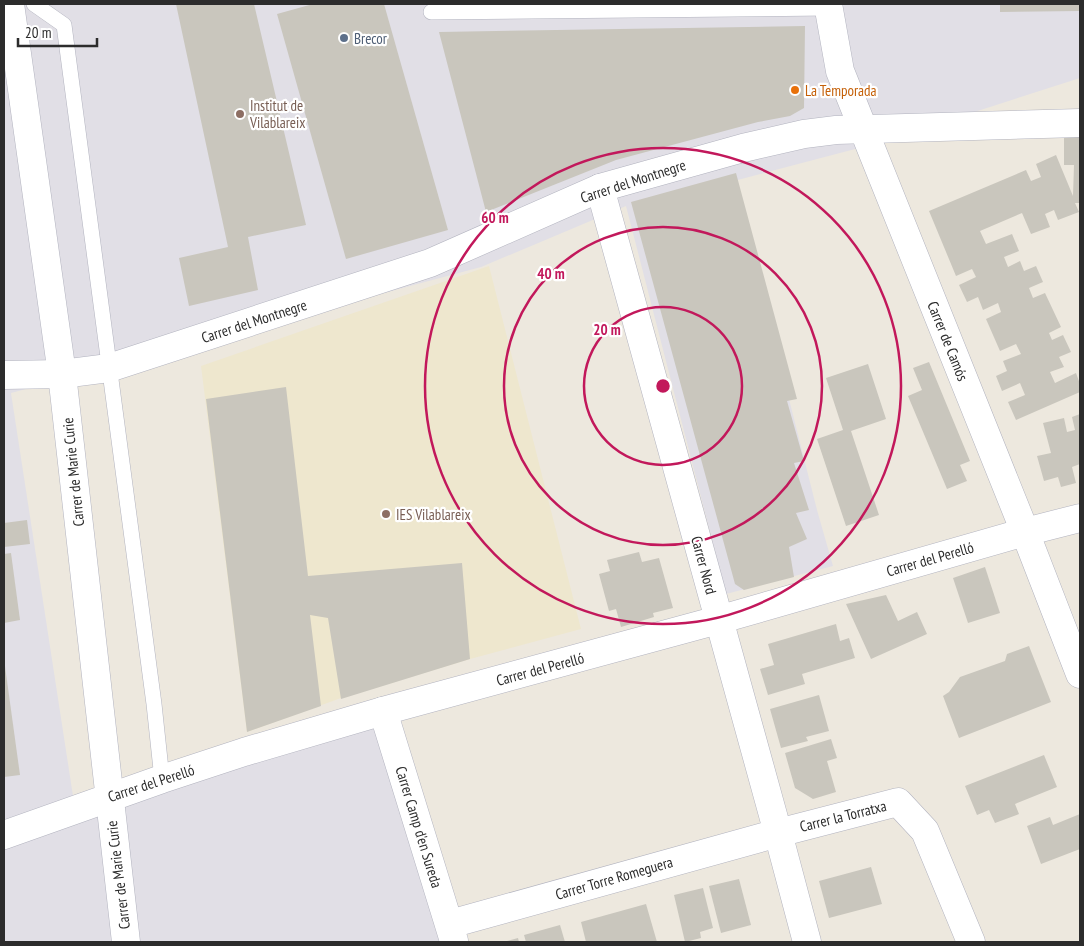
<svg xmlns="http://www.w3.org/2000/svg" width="1084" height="946" viewBox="0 0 1084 946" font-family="'PT Sans Narrow',sans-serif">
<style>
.industrial{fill:#e1dfe6}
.education{fill:#eee7ce}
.building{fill:#c9c6bd}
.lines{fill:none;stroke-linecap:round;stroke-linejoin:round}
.service-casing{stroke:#b2b3bf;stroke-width:16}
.minor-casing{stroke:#b2b3bf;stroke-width:29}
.service{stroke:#fff;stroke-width:15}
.minor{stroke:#fff;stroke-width:28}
.ring{fill:none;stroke:#c2185b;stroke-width:2.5}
.service-dot{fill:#5c6f8a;stroke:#fff;stroke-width:2}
.food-dot{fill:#e8710a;stroke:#fff;stroke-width:2}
.education-dot{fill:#8d6e63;stroke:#fff;stroke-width:2}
.labels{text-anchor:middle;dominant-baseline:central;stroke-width:4.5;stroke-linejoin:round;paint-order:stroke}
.service-label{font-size:15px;fill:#4e5e75;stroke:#fff;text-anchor:start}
.food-label{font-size:15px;fill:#c56008;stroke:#fff;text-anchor:start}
.education-label{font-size:15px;fill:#785e54;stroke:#fff;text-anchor:start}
.street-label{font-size:15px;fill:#2c2c2c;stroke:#fff}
.centre{fill:#c2185b;stroke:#fff;stroke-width:2.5}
.ring-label{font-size:15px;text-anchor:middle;font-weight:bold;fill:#c2185b;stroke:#fff;stroke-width:4.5;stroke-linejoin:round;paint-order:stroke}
</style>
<rect width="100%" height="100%" fill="#ede8de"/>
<!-- industrial -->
<path class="industrial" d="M4,4h1076v74l-202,65 -144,38 83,329 16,56 -107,28 -100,-388 -145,61 -470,126 64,416 297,-91 69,224h-437z"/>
<!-- education -->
<path class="education" d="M489,266l92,363 -111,30 -129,39 -94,34 -46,-366z"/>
<!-- building -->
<g class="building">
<path d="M176,4h78l52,221 -58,12 10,53 -69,16 -10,-48 49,-11z"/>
<path d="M313,4h71l64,226 -102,29 -69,-245z"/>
<path d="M1000,4h80v7l-80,1z"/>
<path d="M805,26l-1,82 -14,8 -32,6 -142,38 -130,52 -47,-180z"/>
<path d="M1064,137h16v66h-5l4,9 -21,8 -4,-10 -9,4 5,13 -19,7 -9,-21 -42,18 6,13 26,-10 7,17 -15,6 4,10 12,-6 4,10 12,-5 7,16 -14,6 4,10 12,-5 16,34 -12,6 3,7 11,-5 8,17 -12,5 5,10 -14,5 5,11 21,-10 4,11v8l-64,28 -8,-18 17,-7 -5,-12 -18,8 -6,-15 11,-5 -4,-10 18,-7 -5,-10 -16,7 -14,-32 15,-7 -3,-9 -15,7 -5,-13 -11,5 -8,-17 17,-8 -4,-8 -16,7 -27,-65 97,-41 5,11 10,-4 -5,-13 20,-9 17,41 1,-31h-10z"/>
<path d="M736,173l61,226 -10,2 17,60 -10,2 15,47 -13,3 11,26 -18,8 5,30 -50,13 -9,-6 -104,-382z"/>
<path d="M929,362l41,99 -10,4 7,16 -20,8 -39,-93 14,-6 -9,-22z"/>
<path d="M868,364l18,55 -35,12 28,84 -33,11 -29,-87 26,-9 -17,-52z"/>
<path d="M286,387l22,189 154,-13 8,96 -129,40 -13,-81 -18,-3 11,91 -74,26 -41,-333z"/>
<path d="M1080,414v50l-8,3 4,16 -15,4 -3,-10 -14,4 -7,-25 14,-3 -8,-30 21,-5 3,14 8,-2 -3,-13z"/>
<path d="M27,520l3,24 -26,3v-24z"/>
<path d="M639,552l3,10 17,-4 14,50 -20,5 1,4 -33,10 -5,-18 -7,2 -10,-37 11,-3 -3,-11z"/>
<path d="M11,553l9,67 -16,3v-69z"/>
<path d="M985,567l15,46 -32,10 -15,-45z"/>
<path d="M886,595l12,26 19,-9 10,22 -56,25 -25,-55z"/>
<path d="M836,624l4,17 9,-3 6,20 -53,16 3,10 -37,11 -8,-26 14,-4 -6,-21z"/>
<path d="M1029,646l22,56 -92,36 -16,-42 6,-4 11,-15 45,-16 2,-7z"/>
<path d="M4,659l16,116 -16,2z"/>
<path d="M819,695l10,36 -23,6 2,4 -27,7 -11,-39z"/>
<path d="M831,739l6,19 -10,3 9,31 -23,7 -18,-11 -10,-35z"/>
<path d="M1044,755l13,32 -42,17 4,10 -24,9 -6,-13 -12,5 -12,-29z"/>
<path d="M1080,814v35l-39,15 -14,-38 23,-9 3,8z"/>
<path d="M871,867l11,37 -53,14 -10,-37z"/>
<path d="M739,879l12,46 -30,8 -12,-47z"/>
<path d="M703,888l10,40 -13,4 1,6 -16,4 -11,-47z"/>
<path d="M646,904l11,38h-71l-5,-20z"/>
<path d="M560,925l5,17h-39l-2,-7z"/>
<path d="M518,938l1,4h-16z"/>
</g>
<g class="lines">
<!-- service casing -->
<g class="service-casing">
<g id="service">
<path d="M34,4l30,21 90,679 8,75"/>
<path d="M431,12l397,-4"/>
</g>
</g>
<!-- minor casing -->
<g class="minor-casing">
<g id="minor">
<path d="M10,4l52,370 64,568"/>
<path d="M828,4l12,67 185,461 55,142"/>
<path d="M600,188l178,645 29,109"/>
<path d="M4,375l58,-1 47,-6 321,-105 170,-75 143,-40 61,-14 32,-4 244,-7"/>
<path d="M383,711l71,230"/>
<path d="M4,835l158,-56 82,-27 139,-41 335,-91 307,-88 55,-14"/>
<path d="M450,924l328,-91 120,-31 27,29 46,111"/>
</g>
</g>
<!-- service -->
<use href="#service" class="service"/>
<!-- minor -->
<use href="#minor" class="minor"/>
</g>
<!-- distance rings -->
<g class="ring">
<circle cx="663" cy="386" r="79"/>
<circle cx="663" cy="386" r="159"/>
<circle cx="663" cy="386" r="238"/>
</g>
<!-- markers -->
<circle class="service-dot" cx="344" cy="38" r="5"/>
<circle class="food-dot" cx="795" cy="90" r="5"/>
<g class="education-dot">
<circle cx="240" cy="114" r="5"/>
<circle cx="386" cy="514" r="5"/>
</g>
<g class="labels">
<!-- service labels -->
<g class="service-label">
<text x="354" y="38">Brecor</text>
</g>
<!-- food labels -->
<g class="food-label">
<text x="805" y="90">La Temporada</text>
</g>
<!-- education labels -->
<g class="education-label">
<text x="250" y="105">Institut de<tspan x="250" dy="17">Vilablareix</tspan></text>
<text x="396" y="514">IES Vilablareix</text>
</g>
<!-- street labels -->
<g class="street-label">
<text transform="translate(633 181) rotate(-18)">Carrer del Montnegre</text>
<text transform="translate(254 321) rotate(-18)">Carrer del Montnegre</text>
<text transform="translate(948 341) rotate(68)">Carrer de Camós</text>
<text transform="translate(73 472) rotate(-96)">Carrer de Marie Curie</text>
<text transform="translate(930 559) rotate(-16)">Carrer del Perelló</text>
<text transform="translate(704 565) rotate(75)">Carrer Nord</text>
<text transform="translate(540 669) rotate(-15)">Carrer del Perelló</text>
<text transform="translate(151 783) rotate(-18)">Carrer del Perelló</text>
<text transform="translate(843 816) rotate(-14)">Carrer la Torratxa</text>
<text transform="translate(419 827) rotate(73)">Carrer Camp d'en Sureda</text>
<text transform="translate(118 875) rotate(-97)">Carrer de Marie Curie</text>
<text transform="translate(614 878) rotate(-16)">Carrer Torre Romeguera</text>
</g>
</g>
<circle cx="663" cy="386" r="8" class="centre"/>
<g class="ring-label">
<text x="495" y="223">60 m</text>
<text x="551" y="279">40 m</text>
<text x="607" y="335">20 m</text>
</g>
<!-- border -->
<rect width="1084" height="946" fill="none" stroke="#2c2c2c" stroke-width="10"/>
<!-- scale -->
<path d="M18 38v8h79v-8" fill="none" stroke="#2c2c2c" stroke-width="2.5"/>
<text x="25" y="38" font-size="15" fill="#2c2c2c" stroke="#ffffff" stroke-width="4" paint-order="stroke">20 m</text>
</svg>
